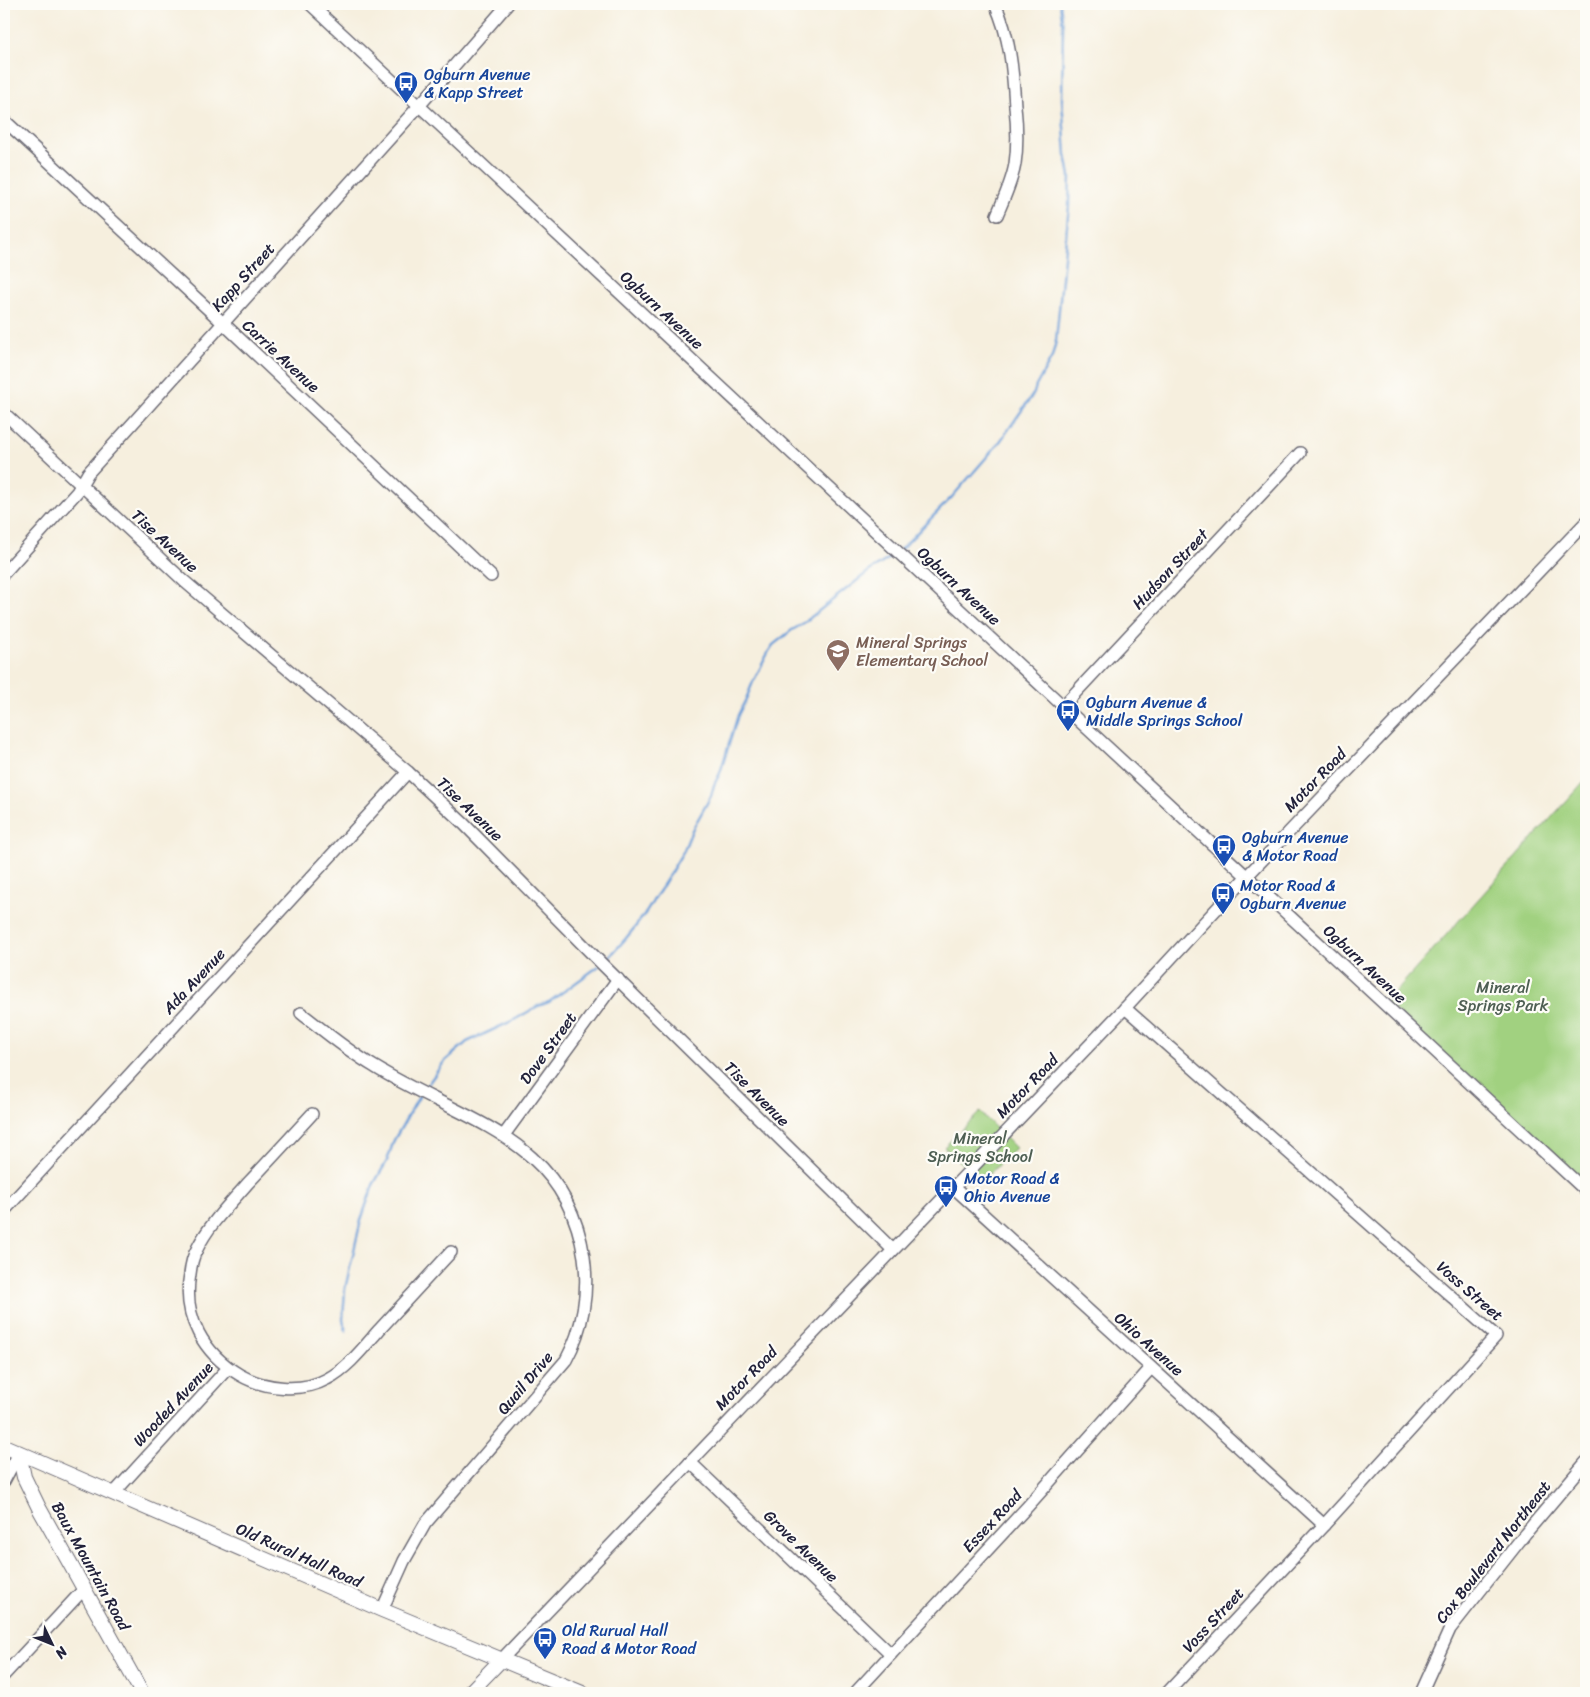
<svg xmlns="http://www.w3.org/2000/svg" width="1590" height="1697" viewBox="0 0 1590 1697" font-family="Sriracha,sans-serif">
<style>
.green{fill:#a1d180;stroke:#627a5e}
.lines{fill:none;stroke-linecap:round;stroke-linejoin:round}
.stream{stroke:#6e9fd8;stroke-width:2.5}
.minor-casing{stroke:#6c6a74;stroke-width:14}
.major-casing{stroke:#6c6a74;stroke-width:16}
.minor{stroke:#fff;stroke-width:11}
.major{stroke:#fff;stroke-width:14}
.labels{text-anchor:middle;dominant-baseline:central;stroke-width:4.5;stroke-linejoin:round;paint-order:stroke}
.transit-label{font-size:16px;fill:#164399;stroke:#fdfcf7;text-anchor:start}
.street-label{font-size:16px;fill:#22223b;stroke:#fdfcf7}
.education-label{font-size:16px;fill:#785e54;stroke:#fdfcf7;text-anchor:start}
.park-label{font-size:16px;fill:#4e5f53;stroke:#fdfcf7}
</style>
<rect width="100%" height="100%" fill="#fdfcf7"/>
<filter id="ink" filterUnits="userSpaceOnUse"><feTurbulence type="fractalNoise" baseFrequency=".02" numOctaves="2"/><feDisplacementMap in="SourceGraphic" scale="10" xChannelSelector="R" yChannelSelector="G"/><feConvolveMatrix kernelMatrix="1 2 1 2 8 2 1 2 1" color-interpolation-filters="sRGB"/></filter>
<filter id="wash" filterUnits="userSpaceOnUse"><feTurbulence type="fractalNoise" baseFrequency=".0096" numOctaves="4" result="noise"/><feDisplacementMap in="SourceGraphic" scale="20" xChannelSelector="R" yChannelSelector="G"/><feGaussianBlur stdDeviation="1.12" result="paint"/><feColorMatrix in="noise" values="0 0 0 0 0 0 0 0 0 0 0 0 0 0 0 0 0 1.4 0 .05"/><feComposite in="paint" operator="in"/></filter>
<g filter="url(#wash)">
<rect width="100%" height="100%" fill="#f6efde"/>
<!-- green -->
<g class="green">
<path d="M1586,779v408l-200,-185z"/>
<path d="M980,1112l36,36 -35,34 -37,-35z"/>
</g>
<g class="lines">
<!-- stream -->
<g class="stream">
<path d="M900,550l52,-53 47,-54 35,-50 2,-7 16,-29 4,-16 13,-135 1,-30 -4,-21 -4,-55 1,-74 -3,-22"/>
<path d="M605,961c14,-14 27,-29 39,-46 6,-7 9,-16 15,-23l25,-42 8,-20 19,-34 3,-11 6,-12 18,-58 8,-16 7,-17 16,-31 4,-6 19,-15 9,-5 67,-53 28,-18"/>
<path d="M423,1091l21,-29 23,-20 47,-22 24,-14 11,-4 50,-36"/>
<path d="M346,1331l-3,-11 2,-31 16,-69 12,-35 14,-24 7,-21 26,-45"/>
</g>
</g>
</g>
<g filter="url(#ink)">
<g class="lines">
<!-- minor casing -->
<g class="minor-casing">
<g id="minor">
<path d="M310,4l753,702 523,485"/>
<path d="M995,4c15,32 18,67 20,102 2,19 3,38 0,58 -3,18 -11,34 -18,51"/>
<path d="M4,120l219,203 268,253"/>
<path d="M4,413l180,168 224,191 56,52 138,140 291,286"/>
<path d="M4,573l73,-81 11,-19 331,-367 89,-102"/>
<path d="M1063,706l237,-253"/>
<path d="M1125,1008l371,328 -172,189 -157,168"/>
<path d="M301,1013c24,19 48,39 74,54 87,54 191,70 209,190 5,35 -1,72 -18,103l-141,164 -21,37 -22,49"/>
<path d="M312,1114c-21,23 -42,46 -64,69 -18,21 -39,41 -51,66 -4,7 -6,16 -7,25 -8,43 14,80 50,101 24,14 62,18 87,4 21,-11 37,-32 52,-49 24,-26 48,-52 72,-78"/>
<path d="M504,1135l114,-156"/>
<path d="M953,1187l371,338"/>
<path d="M4,1211l404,-439"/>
<path d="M690,1462l201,192"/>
<path d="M4,1481l15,-28"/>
<path d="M114,1493l114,-125"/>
<path d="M501,1660l624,-652 122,-132 339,-354"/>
<path d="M4,1675l80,-86"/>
<path d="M855,1693l173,-187 123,-138"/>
<path d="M1421,1693l29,-64 75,-95 61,-72"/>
</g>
</g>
<!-- major casing -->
<g class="major-casing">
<g id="major">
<path d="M4,1446l378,164 200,83"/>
<path d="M19,1453l5,24 15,31 103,185"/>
<path d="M469,1693l32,-33"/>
</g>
</g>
<!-- minor -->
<use href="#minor" class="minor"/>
<!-- major -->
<use href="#major" class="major"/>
</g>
</g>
<!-- icons -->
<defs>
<g id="bus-pin" transform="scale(1.25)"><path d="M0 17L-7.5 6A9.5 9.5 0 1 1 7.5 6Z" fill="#1a4fb4" stroke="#fdfcf7"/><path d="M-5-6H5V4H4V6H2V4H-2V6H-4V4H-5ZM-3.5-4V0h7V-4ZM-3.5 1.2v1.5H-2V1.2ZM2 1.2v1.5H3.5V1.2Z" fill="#fff"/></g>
<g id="school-pin" transform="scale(1.25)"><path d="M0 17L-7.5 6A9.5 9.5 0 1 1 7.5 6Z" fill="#8d6e63" stroke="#fdfcf7"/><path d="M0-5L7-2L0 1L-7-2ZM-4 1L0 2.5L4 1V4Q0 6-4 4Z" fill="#fff"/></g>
</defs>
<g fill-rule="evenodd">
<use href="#bus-pin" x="406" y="83"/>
<use href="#school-pin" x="838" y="651"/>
<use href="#bus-pin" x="1068" y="711"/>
<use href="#bus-pin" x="1224" y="846"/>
<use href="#bus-pin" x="1223" y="894"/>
<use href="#bus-pin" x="946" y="1187"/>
<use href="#bus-pin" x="545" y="1639"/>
</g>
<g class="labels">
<!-- transit labels -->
<g class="transit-label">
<text x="424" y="74">Ogburn Avenue<tspan x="424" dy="18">&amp; Kapp Street</tspan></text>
<text x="1086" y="702">Ogburn Avenue &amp;<tspan x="1086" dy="18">Middle Springs School</tspan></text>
<text x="1242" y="837">Ogburn Avenue<tspan x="1242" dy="18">&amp; Motor Road</tspan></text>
<text x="1240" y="885">Motor Road &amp;<tspan x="1240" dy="18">Ogburn Avenue</tspan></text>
<text x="964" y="1178">Motor Road &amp;<tspan x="964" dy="18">Ohio Avenue</tspan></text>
<text x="562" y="1630">Old Rurual Hall<tspan x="562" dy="18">Road &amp; Motor Road</tspan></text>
</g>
<!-- street labels -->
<g class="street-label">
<text transform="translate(243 277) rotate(-48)">Kapp Street</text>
<text transform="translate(662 310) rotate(43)">Ogburn Avenue</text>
<text transform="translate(281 356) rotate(43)">Carrie Avenue</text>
<text transform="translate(165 541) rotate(43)">Tise Avenue</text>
<text transform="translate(1170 569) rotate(-47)">Hudson Street</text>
<text transform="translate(959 586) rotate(43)">Ogburn Avenue</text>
<text transform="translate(1315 780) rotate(-46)">Motor Road</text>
<text transform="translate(470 809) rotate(44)">Tise Avenue</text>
<text transform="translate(1365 964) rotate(43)">Ogburn Avenue</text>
<text transform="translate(194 981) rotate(-47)">Ada Avenue</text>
<text transform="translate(548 1048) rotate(-54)">Dove Street</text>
<text transform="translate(1027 1086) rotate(-46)">Motor Road</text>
<text transform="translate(757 1094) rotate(45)">Tise Avenue</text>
<text transform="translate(1470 1291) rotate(41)">Voss Street</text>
<text transform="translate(1149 1344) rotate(42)">Ohio Avenue</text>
<text transform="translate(746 1378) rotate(-46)">Motor Road</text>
<text transform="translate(525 1383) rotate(-50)">Quail Drive</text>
<text transform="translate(173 1404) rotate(-47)">Wooded Avenue</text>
<text transform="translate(992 1521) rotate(-47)">Essex Road</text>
<text transform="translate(801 1546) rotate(44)">Grove Avenue</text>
<text transform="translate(1493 1552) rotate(-52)">Cox Boulevard Northeast</text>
<text transform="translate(299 1555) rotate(24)">Old Rural Hall Road</text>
<text transform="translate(91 1566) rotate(61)">Baux Mountain Road</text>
<text transform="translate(1213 1620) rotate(-47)">Voss Street</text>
</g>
<!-- education labels -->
<g class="education-label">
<text x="856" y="642">Mineral Springs<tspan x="856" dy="18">Elementary School</tspan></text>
</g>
<!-- park labels -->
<g class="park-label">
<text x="1503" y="987">Mineral<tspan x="1503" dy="18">Springs Park</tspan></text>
<text x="980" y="1138">Mineral<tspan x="980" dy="18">Springs School</tspan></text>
</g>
</g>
<!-- margin -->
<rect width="1590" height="1697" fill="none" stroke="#fdfcf7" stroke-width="20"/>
<!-- north arrow -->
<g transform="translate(52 1644) rotate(133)" stroke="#fdfcf7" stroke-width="4" paint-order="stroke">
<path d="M0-4L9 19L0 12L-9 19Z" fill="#22223b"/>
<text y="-8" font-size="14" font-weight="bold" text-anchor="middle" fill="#22223b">N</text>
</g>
</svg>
